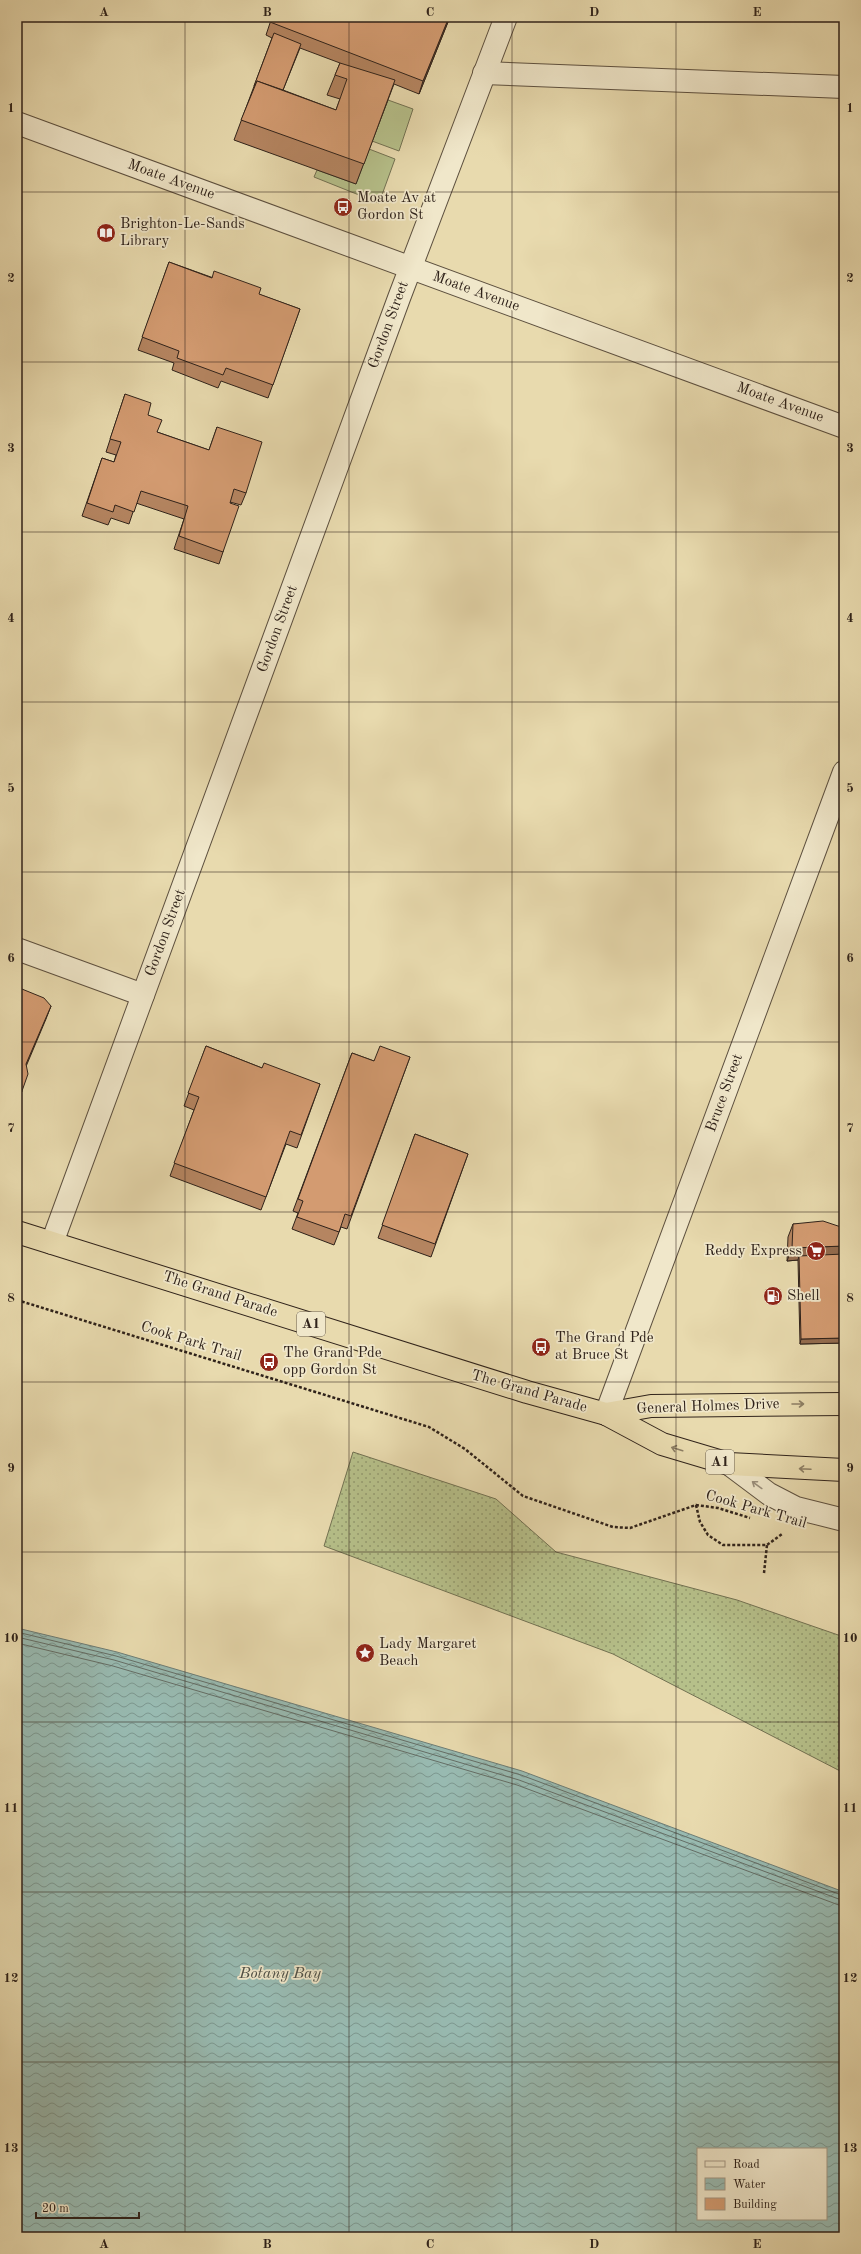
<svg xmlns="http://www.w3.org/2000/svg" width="861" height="2254" viewBox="0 0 861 2254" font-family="'Old Standard TT',serif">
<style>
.grass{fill:url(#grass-dots);stroke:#727152}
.garden{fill:#b6c08a;stroke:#727152}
.water{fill:url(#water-waves);stroke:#6e7d75;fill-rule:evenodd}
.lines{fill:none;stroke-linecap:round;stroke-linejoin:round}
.shore{stroke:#646e66;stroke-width:1}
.minor-casing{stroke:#5d503f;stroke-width:24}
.highway-casing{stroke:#2f221a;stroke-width:24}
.path{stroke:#2f221a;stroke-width:2.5;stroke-dasharray:3 2;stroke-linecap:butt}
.minor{stroke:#f0e7ca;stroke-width:22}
.highway{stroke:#e8daae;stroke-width:22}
.wall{fill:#b58561;stroke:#2f221a;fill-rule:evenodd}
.shaded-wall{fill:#946c4f;stroke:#2f221a}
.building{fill:#d39b71;stroke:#2f221a}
.oneway{stroke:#8c7e64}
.oneway2{stroke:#998e7b}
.grid{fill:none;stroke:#2f221a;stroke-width:1;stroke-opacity:0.55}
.labels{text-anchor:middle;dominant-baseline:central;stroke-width:3.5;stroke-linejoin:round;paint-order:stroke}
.shield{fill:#f0e7ca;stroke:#695d4f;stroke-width:1}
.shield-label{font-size:14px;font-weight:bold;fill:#2f221a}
.street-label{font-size:15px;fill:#2f221a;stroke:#f0e7ca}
.poi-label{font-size:15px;fill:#2f221a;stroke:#f0e7ca;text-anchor:start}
.water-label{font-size:16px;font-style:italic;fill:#4e5047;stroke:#f0e7ca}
.neatline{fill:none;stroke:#2f221a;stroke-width:1.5}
.grid-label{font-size:13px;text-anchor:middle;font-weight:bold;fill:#2f221a}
</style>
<defs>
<pattern id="grass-dots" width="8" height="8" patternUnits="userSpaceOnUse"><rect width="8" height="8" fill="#b6c08a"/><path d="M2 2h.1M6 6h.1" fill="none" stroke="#949c70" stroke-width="1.8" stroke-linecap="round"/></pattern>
<pattern id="water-waves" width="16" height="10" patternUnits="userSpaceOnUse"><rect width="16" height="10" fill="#98bab1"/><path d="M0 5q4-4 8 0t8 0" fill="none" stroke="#7c978f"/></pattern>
</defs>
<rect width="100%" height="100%" fill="#e8daae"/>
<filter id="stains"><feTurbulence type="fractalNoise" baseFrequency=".005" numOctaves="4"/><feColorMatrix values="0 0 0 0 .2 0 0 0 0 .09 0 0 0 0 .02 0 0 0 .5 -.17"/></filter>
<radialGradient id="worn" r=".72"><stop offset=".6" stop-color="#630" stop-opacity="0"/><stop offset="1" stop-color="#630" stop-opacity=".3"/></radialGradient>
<!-- grass -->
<path class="grass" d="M353,1452l143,47 60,53 181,48 107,37v136l-231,-119 -289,-108z"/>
<!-- garden -->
<g class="garden">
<path d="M388,100l25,9 -14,42 -27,-10z"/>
<path d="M369,149l26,10 -16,44 -65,-26 3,-7 39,14z"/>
</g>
<!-- water -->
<path class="water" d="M17,1628l100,24 405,119 322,121v345h-827zM698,2149h128v70h-128z"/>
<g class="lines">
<!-- shore -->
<g class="shore">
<path d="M17,1632l99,24 405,119 323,121"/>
<path d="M17,1637l97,23 405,120 325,121"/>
<path d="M17,1643l96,23 404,119 327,122"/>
</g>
<!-- minor casing -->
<g class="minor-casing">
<g id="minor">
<path d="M484,73l360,14"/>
<path d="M17,123l827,304"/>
<path d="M17,949l126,46"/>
<path d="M52,1243l347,-945 107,-281"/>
<path d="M606,1414l238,-642"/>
<path d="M729,1464l40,30 27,14 48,12"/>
</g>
</g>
<!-- highway casing -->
<g class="highway-casing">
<g id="highway">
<path d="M17,1232l510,160 79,22 56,30 67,20 115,6"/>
<path d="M606,1414l45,-8 193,-2"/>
</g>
</g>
<!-- path -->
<g class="path">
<path d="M17,1300l412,127 36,22 58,47 90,31 17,1 66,-23 22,3 32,10"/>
<path d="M696,1505l4,17 8,13 15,10h44l15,-11"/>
<path d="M764,1573l3,-28"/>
</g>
<!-- minor -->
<use href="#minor" class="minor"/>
<!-- highway -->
<use href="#highway" class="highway"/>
</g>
<!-- wall -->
<g class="wall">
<path d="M272,17h178l-31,77 -25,-10 -38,100 -122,-44 38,-102 -6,-3zM300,48l40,15 -13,32 13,4 -4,11 -53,-20z"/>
<path d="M169,262l131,47 -32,89 -47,-17 -3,7 -46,-18 2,-7 -36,-13z"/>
<path d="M125,394l23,21 9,17 52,18 8,-23 29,66 -5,12 -11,-3 -7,50 -4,12 -45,-15 10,-30 -48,-16 -7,21 -18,-6 -3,7 -26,-9 20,-58 12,4 2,-7 -10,-3z"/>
<path d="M206,1046l56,22 58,16 -23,64 -11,-4 -25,66 -91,-34 24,-66 -10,-4z"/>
<path d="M352,1053l22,8 36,-4 -63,172 -6,-2 -7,18 -42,-16 6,-16 -5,-2z"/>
<path d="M415,1134l53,20 -37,103 -53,-19z"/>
<path d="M793,1224l51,4v115l-44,1 -2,-84 -11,1 1,-24z"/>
</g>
<!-- shaded-wall -->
<g class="shaded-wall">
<path d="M449,17h1l-31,77 4,-13z"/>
<path d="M51,1006l-5,13 -24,57 4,-12z"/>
<path d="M22,1091l-4,12 -1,1v-6z"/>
<path d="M844,1246v13l-45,-3 -1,4 -11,1 5,-13z"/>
<path d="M844,1338v5l-44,1 1,-5z"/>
</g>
<!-- building -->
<g class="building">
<path d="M272,17h177l-26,64 -153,-59z"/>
<path d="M274,33l27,11 -18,46 -26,-9 -2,5h-1z"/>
<path d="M340,63l55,17 -31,84 -123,-44 16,-39 79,29 11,-31 -12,-4z"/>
<path d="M169,262l43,16 2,-7 47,17 -2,6 41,15 -27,76 -47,-17 -3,7 -46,-17 2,-7 -37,-14z"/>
<path d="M125,394l26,9 -3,12 14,5 -5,12 52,18 8,-23 45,15 -16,51 -12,-4 -4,14 9,3 -16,46 -44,-16 9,-30 -47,-15 -7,21 -19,-7 -2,7 -26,-9 15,-45 12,4 7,-20 -11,-3z"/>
<path d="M17,987l27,11 7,8 -25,58 2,10 -6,17 -5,7z"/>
<path d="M206,1046l56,22 2,-5 56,21 -19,51 -11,-4 -24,66 -92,-34 25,-66 -11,-4z"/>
<path d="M380,1046l30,11 -59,159 -6,-2 -6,18 -42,-15 6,-16 -5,-2 54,-146 22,8z"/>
<path d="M415,1134l53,20 -33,90 -53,-19z"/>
<path d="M823,1221l21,7v18l-52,2 1,-24z"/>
<path d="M844,1254v84l-43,1 -2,-83z"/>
</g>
<!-- one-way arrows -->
<defs><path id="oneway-shaft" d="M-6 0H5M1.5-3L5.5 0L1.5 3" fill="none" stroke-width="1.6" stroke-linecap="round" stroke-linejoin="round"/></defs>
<g class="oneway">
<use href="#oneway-shaft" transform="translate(798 1404)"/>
<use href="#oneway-shaft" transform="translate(677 1449) rotate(-163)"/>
<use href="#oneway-shaft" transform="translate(805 1469) rotate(-177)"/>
</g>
<use class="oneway2" href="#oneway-shaft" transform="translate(757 1485) rotate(-144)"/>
<!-- grid -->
<path class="grid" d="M185,17v2220M349,17v2220M512,17v2220M676,17v2220M17,192h827M17,362h827M17,532h827M17,702h827M17,872h827M17,1042h827M17,1212h827M17,1382h827M17,1552h827M17,1722h827M17,1892h827M17,2062h827"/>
<!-- icons -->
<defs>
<g id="bus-disc" transform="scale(1)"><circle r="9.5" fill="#8f2418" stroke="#f0e7ca"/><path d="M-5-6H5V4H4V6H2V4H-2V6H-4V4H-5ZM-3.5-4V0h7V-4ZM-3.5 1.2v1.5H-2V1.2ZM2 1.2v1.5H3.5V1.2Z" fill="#fff"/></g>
<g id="library-disc" transform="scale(1)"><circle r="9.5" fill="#8f2418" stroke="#f0e7ca"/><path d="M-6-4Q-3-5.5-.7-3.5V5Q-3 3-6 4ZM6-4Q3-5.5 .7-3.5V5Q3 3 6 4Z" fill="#fff"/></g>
<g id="supermarket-disc" transform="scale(1)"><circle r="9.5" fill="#8f2418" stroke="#f0e7ca"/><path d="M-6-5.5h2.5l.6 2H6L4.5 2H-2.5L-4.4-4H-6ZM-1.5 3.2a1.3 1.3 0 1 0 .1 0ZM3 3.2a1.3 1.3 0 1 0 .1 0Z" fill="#fff"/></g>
<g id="fuel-disc" transform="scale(1)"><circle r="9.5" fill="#8f2418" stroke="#f0e7ca"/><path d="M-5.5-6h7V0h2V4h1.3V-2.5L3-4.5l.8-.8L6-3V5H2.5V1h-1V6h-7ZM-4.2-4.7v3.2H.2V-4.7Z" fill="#fff"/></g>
<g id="sight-disc" transform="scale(1)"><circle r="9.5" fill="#8f2418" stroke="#f0e7ca"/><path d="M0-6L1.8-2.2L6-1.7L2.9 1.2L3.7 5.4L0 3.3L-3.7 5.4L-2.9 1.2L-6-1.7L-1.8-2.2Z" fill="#fff"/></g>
</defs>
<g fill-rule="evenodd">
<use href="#bus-disc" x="343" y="207"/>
<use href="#library-disc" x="106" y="233"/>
<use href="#supermarket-disc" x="816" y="1251"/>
<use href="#fuel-disc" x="773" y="1296"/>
<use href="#bus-disc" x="541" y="1347"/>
<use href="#bus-disc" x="269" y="1362"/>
<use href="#sight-disc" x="365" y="1653"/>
</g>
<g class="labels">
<!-- shield labels -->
<g class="shield">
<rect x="297" y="1312" width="28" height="24" rx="3"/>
<rect x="706" y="1450" width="28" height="24" rx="3"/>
</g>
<g class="shield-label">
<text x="311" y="1324">A1</text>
<text x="720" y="1462">A1</text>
</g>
<!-- street labels -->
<g class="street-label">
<text transform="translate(171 180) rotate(20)">Moate Avenue</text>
<text transform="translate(476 292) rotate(20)">Moate Avenue</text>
<text transform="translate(389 325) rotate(-70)">Gordon Street</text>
<text transform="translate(780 403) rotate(20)">Moate Avenue</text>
<text transform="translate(278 629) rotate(-70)">Gordon Street</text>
<text transform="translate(166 933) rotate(-70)">Gordon Street</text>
<text transform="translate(725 1093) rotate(-70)">Bruce Street</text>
<text transform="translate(220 1295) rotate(18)">The Grand Parade</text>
<text transform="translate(191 1342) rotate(17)">Cook Park Trail</text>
<text transform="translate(529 1392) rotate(16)">The Grand Parade</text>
<text transform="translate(708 1407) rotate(-2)">General Holmes Drive</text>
<text transform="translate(756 1510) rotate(16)">Cook Park Trail</text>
</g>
<!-- poi labels -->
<g class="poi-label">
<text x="357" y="198">Moate Av at<tspan x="357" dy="17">Gordon St</tspan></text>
<text x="120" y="224">Brighton-Le-Sands<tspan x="120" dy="17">Library</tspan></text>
<text x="802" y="1251" text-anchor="end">Reddy Express</text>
<text x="787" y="1296">Shell</text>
<text x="555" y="1338">The Grand Pde<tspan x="555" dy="17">at Bruce St</tspan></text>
<text x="283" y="1353">The Grand Pde<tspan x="283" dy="17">opp Gordon St</tspan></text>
<text x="379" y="1644">Lady Margaret<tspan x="379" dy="17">Beach</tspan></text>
</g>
<!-- water labels -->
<g class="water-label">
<text x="280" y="1974">Botany Bay</text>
</g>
</g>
<!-- margin -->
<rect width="861" height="2254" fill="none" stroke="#e8daae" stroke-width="44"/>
<!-- legend -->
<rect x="697" y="2148" width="130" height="72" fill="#f0e7ca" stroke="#a39884"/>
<rect x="705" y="2161" width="20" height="6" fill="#f0e7ca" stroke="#a39884"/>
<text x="733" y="2168" font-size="12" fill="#2f221a">Road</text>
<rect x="705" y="2178" width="20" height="12" fill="url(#water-waves)" stroke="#a39884"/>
<text x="733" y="2188" font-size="12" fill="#2f221a">Water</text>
<rect x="705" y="2198" width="20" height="12" fill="#d39b71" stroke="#a39884"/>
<text x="733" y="2208" font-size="12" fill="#2f221a">Building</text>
<!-- scale -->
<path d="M36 2212v6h103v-6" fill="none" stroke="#2f221a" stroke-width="2"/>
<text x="42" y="2212" font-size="12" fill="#2f221a" stroke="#f0e7ca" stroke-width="3" paint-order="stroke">20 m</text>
<rect x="22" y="22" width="817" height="2210" class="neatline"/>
<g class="grid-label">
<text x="104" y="16">A</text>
<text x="267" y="16">B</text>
<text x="430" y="16">C</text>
<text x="594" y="16">D</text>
<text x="757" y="16">E</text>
<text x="11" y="112">1</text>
<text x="850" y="112">1</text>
<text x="11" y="282">2</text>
<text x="850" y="282">2</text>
<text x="11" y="452">3</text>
<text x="850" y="452">3</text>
<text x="11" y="622">4</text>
<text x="850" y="622">4</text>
<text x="11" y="792">5</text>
<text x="850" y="792">5</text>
<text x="11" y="962">6</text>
<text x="850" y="962">6</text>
<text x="11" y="1132">7</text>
<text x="850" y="1132">7</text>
<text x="11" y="1302">8</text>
<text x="850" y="1302">8</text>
<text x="11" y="1472">9</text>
<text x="850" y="1472">9</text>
<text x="11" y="1642">10</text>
<text x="850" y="1642">10</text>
<text x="11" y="1812">11</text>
<text x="850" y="1812">11</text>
<text x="11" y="1982">12</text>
<text x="850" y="1982">12</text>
<text x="11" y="2152">13</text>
<text x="850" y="2152">13</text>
<text x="104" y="2248">A</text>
<text x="267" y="2248">B</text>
<text x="430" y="2248">C</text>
<text x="594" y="2248">D</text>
<text x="757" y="2248">E</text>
</g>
<rect width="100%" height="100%" filter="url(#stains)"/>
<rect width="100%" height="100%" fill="url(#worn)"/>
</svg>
